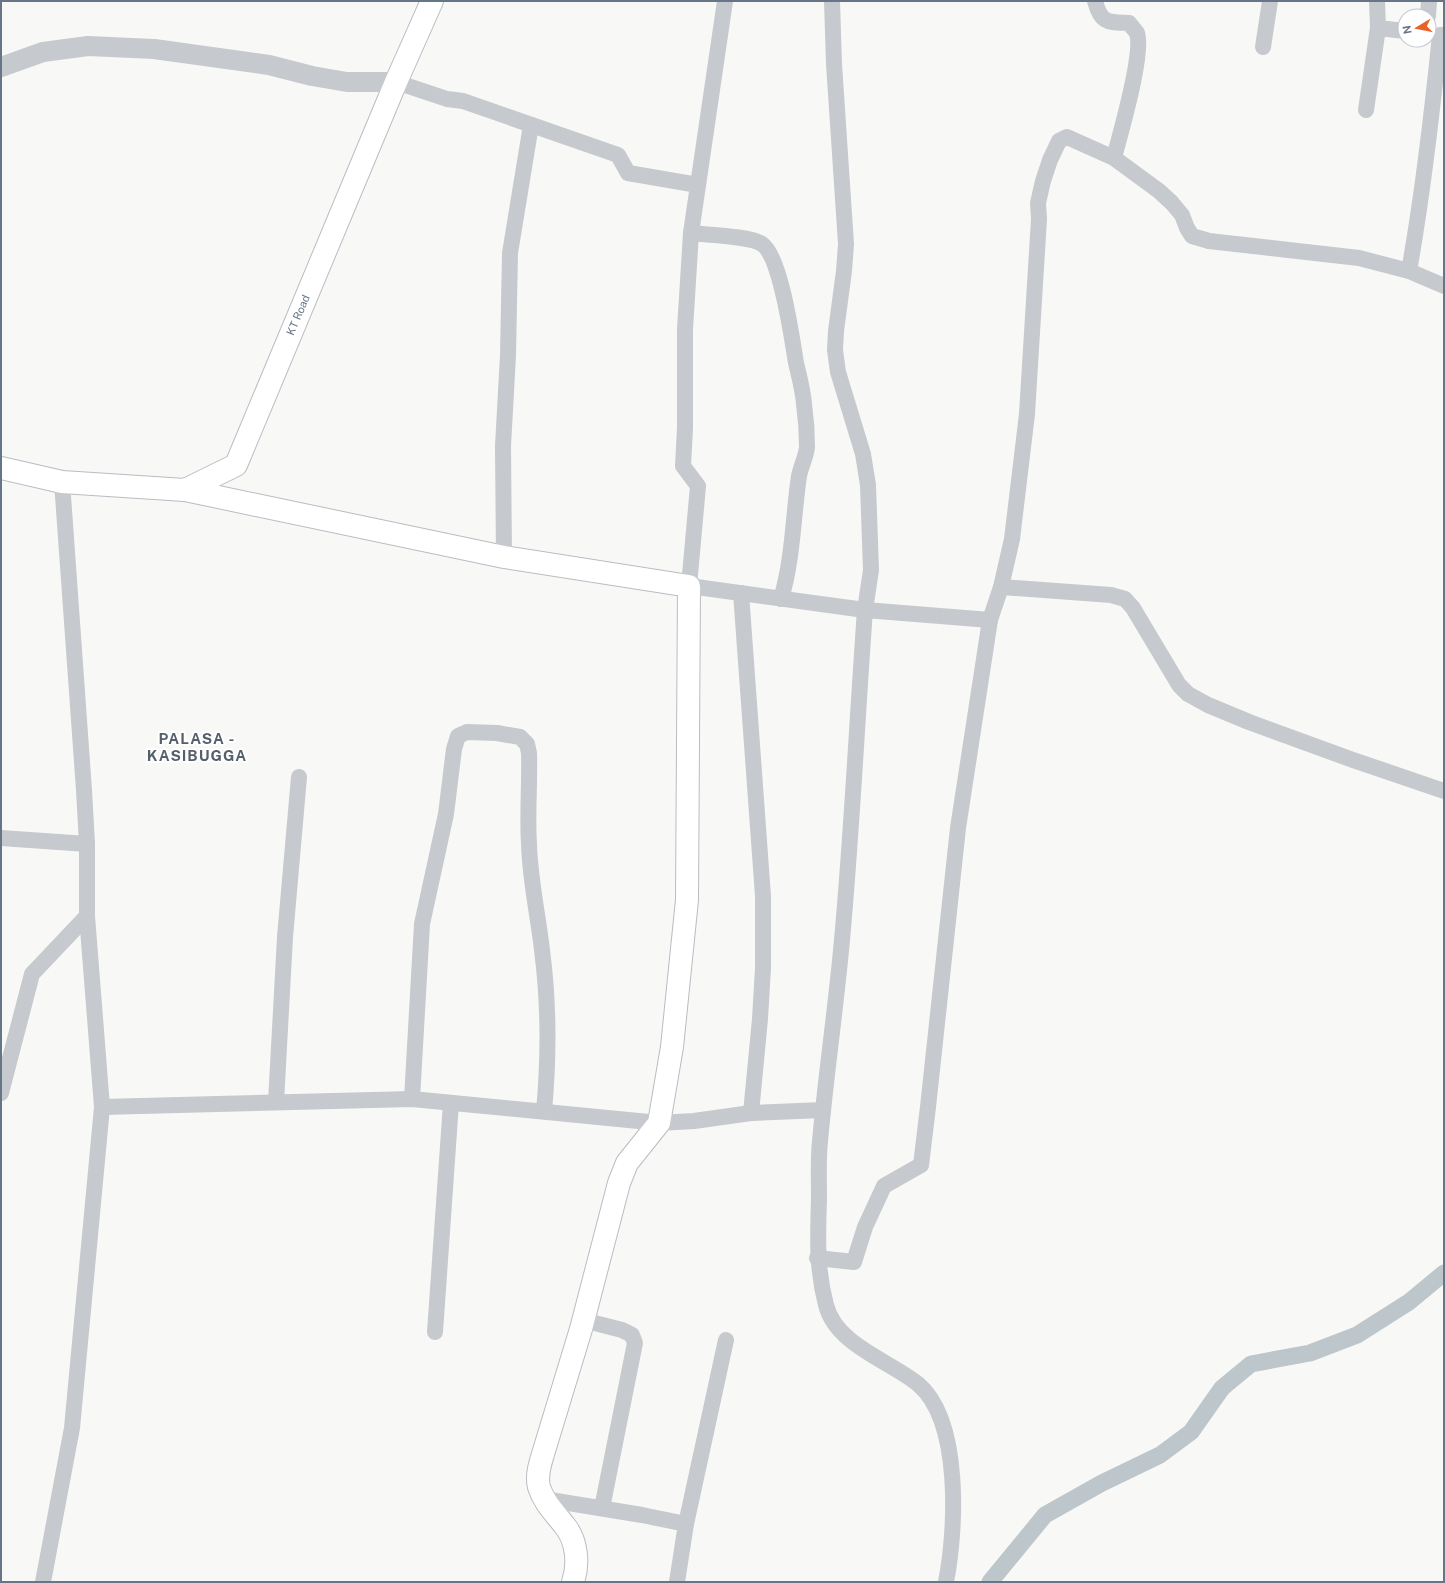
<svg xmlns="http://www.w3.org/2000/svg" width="1445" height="1583" viewBox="0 0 1445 1583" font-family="'Public Sans',sans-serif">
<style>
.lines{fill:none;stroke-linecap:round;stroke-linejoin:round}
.canal{stroke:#bcc6cb;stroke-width:17}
.secondary-casing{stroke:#b8bdc2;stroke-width:24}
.minor{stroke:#c6c9cd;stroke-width:16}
.tertiary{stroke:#c6c9cd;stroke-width:20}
.secondary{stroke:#fff;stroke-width:22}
.labels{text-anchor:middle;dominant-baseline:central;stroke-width:4;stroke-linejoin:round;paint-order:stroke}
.street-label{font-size:11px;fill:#677687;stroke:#fff}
.district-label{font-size:15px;font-weight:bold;letter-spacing:1px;fill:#55606c;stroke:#fff}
</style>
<rect width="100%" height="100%" fill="#f8f9f6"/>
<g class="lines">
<!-- canal -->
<path class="canal" d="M990,1582l55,-67 57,-32 58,-28 31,-23 31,-44 29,-24 59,-11 47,-18 52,-33 35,-29"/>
<!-- secondary casing -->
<g class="secondary-casing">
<g id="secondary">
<path d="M1,468l61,14 123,8 51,-25 160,-383 36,-81"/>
<path d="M185,490l319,67 185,29 -2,314 -15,147 -13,76 -32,40 -8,20 -38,146 -38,125c-3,10 -7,22 -4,33 5,16 16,26 26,39 12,15 14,38 8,56"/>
</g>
</g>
<!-- minor -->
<g class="minor">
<path d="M725,1l-34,232 -6,96v99l-2,38 15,20 -9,100 176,24 125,10"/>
<path d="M832,1l2,63 12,180 -2,27 -8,60 -1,19 3,22 25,82 5,31 3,85 -6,40c-8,110 -13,220 -23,330 -6,67 -16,134 -22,201 -2,18 -1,38 -1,57 -1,38 -3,69 7,107 10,40 64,56 92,79 44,37 38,147 28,198"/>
<path d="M1095,1c6,23 13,21 34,22 2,3 6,7 8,10 7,21 -17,101 -23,125"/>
<path d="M1377,1l1,27 27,3"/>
<path d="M1428,16l1,-15"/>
<path d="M1263,47l7,-46"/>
<path d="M396,82l51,17 16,2 155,54 10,18 70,12"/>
<path d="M1366,110l12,-82"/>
<path d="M691,233c16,2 60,3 71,11 19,13 30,95 34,119 3,13 7,27 8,41 2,14 3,29 3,43 -1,10 -6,19 -8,29 -6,41 -6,83 -18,123"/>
<path d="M1409,271c14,-78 23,-157 31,-236h4"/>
<path d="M504,557l-1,-111 5,-91 2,-102 21,-128"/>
<path d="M1001,587l110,8 14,4 8,9 46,77 9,9 20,11 41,17 104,38 91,31"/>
<path d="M741,593l22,303v72l-3,51 -9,94"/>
<path d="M1,838l86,6"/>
<path d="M1,1093l31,-119 55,-58"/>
<path d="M412,1099l10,-175 24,-110 8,-65 4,-13 9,-4 30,1 23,4 7,7 2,9c1,30 -2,61 0,91 1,36 9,71 13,106 7,54 7,107 2,161"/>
<path d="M276,1102l9,-165 14,-160"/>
<path d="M102,1107l310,-8 247,24 35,-2 57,-8 72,-3"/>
<path d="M817,1258l37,4 11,-35 19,-41 37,-21 7,-58 30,-279 32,-208 11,-33 11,-48 15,-125 12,-195 -1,-16 5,-22 7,-21 9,-19 8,-4 47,21 45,33 13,12 10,12 5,13 5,8 17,5 150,17 50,13 35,15"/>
<path d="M583,1320l39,10 10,5 3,8 -33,165"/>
<path d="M435,1332l16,-229"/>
<path d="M544,1499l98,16 44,9"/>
<path d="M43,1582l29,-154 30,-321 -15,-191v-72l-3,-54 -22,-308"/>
<path d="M677,1582l9,-58 40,-184"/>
</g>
<!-- tertiary -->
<path class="tertiary" d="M1,67l42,-15 45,-6 66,3 115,16 43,11 35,6h49"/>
<!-- secondary -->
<use href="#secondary" class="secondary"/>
</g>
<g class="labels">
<!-- street labels -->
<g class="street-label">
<text transform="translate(298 315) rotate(-67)">KT Road</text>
</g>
<!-- district labels -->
<g class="district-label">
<text x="197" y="738">PALASA -<tspan x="197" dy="17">KASIBUGGA</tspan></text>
</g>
</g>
<!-- border -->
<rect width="1445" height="1583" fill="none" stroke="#677687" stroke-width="4"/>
<!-- north arrow -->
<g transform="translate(1417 28) rotate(260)"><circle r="19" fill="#ffffff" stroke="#c2c8cf"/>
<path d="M0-3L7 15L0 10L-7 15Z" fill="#e76327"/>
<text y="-6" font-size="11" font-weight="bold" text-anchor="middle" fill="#677687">N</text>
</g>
</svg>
